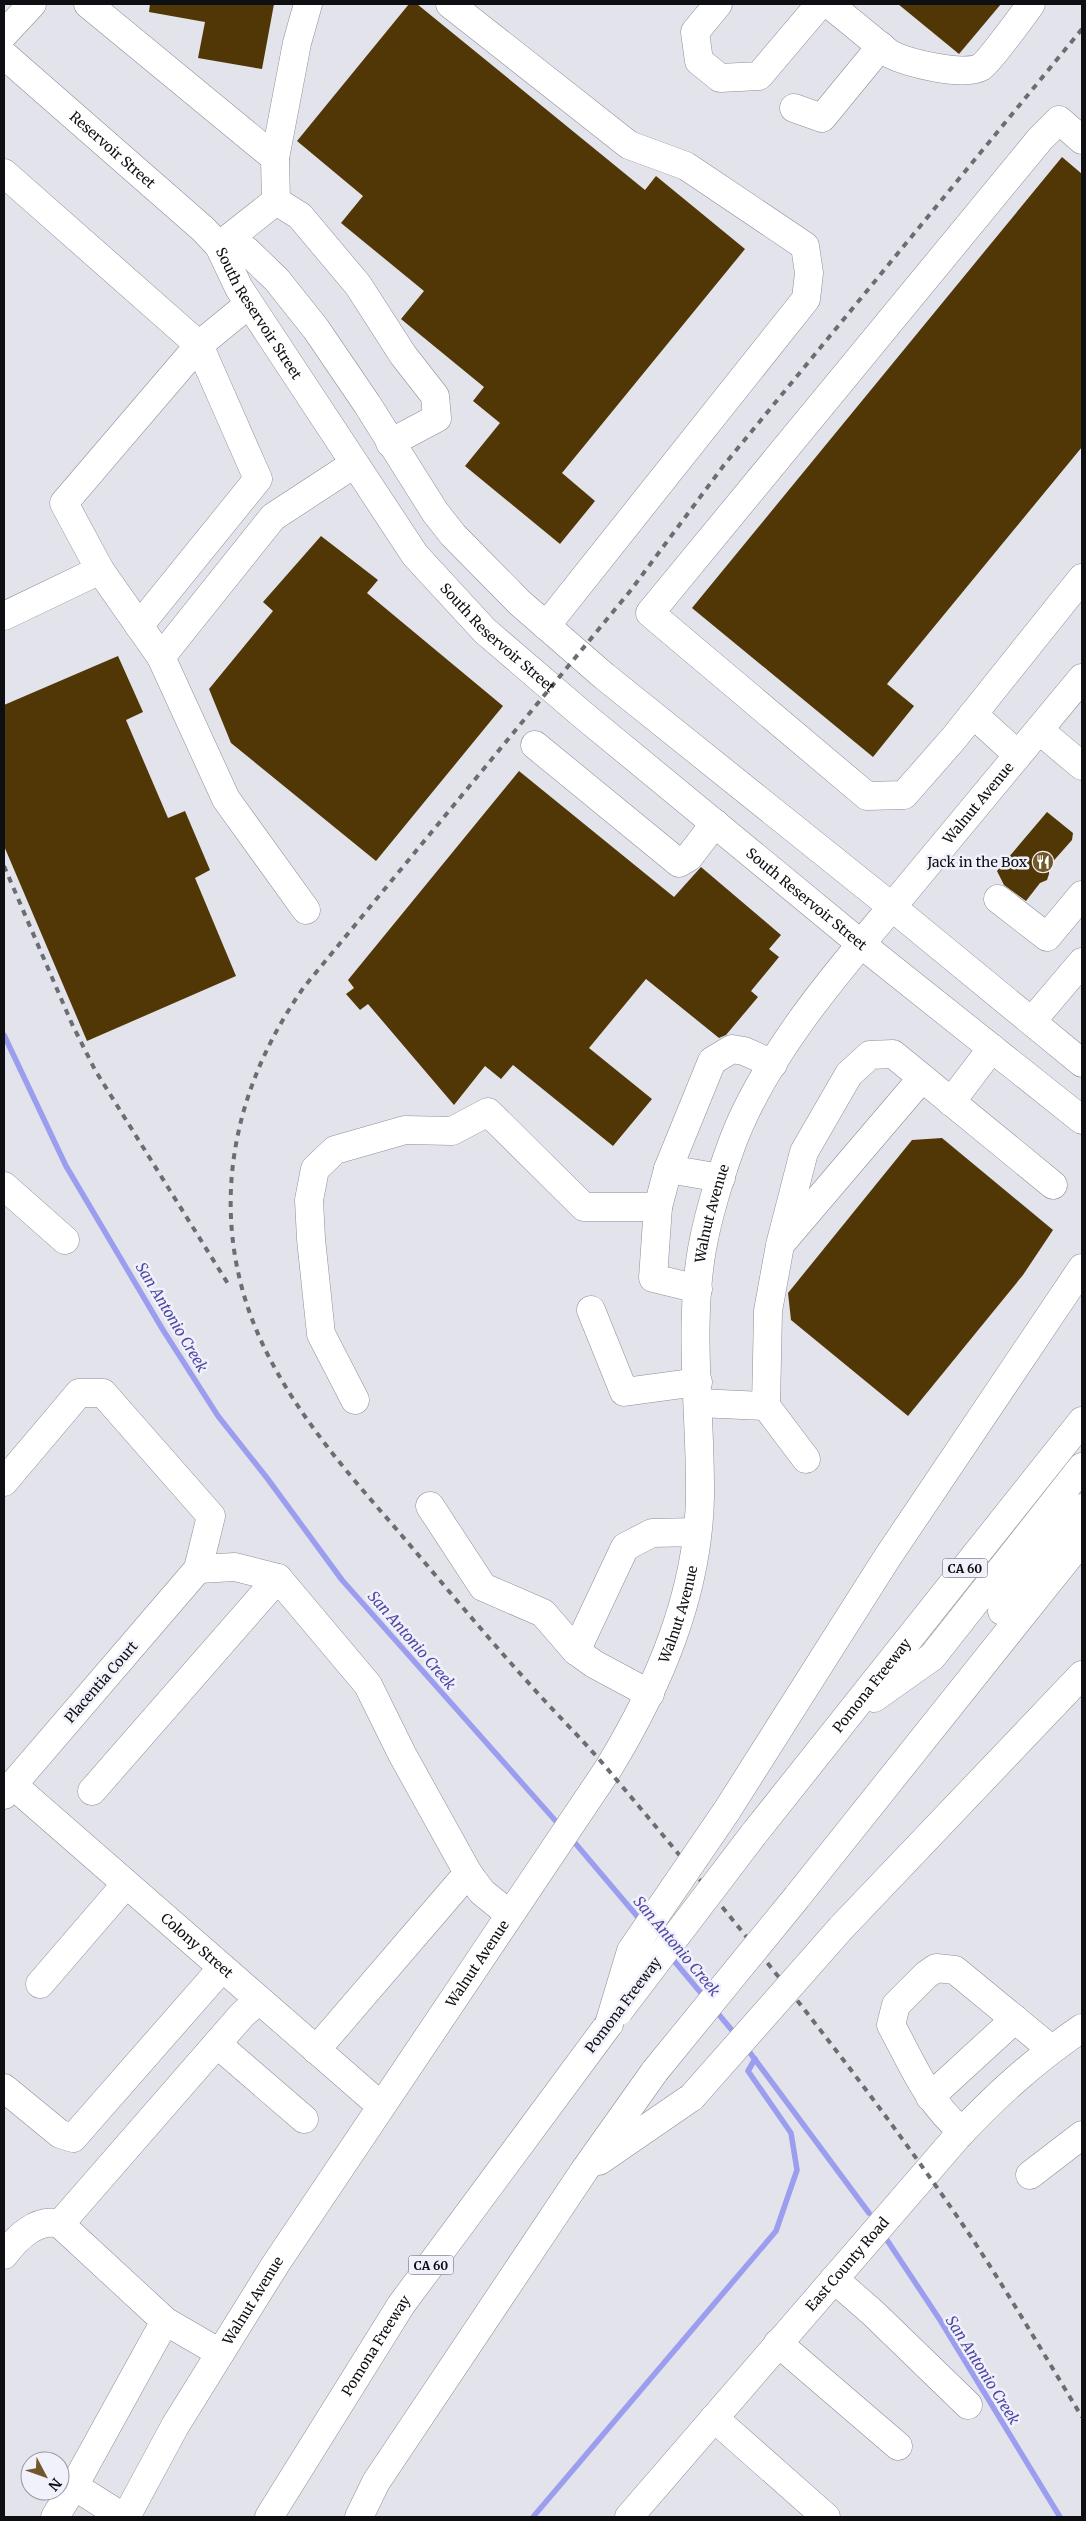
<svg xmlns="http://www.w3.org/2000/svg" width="1086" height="2521" viewBox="0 0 1086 2521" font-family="Merriweather,serif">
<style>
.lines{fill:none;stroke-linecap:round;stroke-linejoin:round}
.stream{stroke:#9b9dee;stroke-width:5.5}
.building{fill:#513706}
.minor-casing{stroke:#8d8e96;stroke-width:29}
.major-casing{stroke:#8d8e96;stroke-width:29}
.highway-casing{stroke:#8d8e96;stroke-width:29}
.minor{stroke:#fff;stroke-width:28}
.major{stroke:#fff;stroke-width:28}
.highway{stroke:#fff;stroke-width:28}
.rail{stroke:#6c6d72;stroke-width:4;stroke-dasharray:6 6;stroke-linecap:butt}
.highway-bridge-casing{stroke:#8d8e96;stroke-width:29;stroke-linecap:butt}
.highway-bridge{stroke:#fff;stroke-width:28}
.labels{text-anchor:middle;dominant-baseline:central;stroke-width:5;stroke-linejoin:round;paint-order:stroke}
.shield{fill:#f0f1fa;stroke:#525358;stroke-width:1}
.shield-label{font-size:12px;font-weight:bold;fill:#0e0f12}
.street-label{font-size:14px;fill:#0e0f12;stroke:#f0f1fa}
.poi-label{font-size:14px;fill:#0e0f12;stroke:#f0f1fa;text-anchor:end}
.water-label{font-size:15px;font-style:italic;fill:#4e47a6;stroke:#f0f1fa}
</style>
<rect width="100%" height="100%" fill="#e3e3ec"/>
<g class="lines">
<!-- stream -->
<g class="stream">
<path d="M4,1035l62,131 97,164 55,86 49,62 75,102 219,247"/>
<path d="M570,1837l72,85"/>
<path d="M670,1956l36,43"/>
<path d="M715,2010l21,25"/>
<path d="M745,2046l124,167"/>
<path d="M885,2237l55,83 120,197"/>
<path d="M533,2517l243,-286 21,-61 -6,-37 -43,-62 7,-12"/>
</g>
</g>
<!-- building -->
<g class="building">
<path d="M150,4h124l-12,65 -64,-11 7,-36 -56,-10z"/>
<path d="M409,4h8l228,186 11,-14 89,73 -183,224 33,28 -35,43 -95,-78 35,-43 -27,-22 11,-14 -83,-68 23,-28 -83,-68 22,-27 -66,-55z"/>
<path d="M898,4h103l-42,50z"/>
<path d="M1062,157l20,17v273l-195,237 27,22 -41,51 -181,-149z"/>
<path d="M321,536l57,44 -11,13 136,113 -127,155 -145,-118 -22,-54 64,-78 -10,-9z"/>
<path d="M118,656l25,56 -17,8 42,98 17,-7 25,59 -15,8 41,98 -149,65 -83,-195v-141z"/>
<path d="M519,771l155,126 27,-30 80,68 -12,14 10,8 -28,34 7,6 -32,38 -7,3 -73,-59 -57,69 63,51 -39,47 -100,-81 -12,14 -16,-13 -31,39 -86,-101 -8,6 -14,-16 8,-6 -6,-8z"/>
<path d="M1047,812l26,21 -1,7 -23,26v8l-2,6 -7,3 -14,18 -22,-16 -7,-14z"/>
<path d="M942,1138l111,92 -30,45 -115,141 -117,-96 -3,-27 124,-153z"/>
</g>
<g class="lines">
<!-- minor casing -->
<g class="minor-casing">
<g id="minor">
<path d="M88,4l187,154"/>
<path d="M450,4l179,141 57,21 119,80 4,27 -3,26 -260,327"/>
<path d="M718,4l-23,28 4,29 21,17 39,-2 61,-72"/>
<path d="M829,4l61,50c18,9 74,23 91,13 7,-4 43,-53 50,-63"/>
<path d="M4,34l28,-30"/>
<path d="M794,108l28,10 59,-72"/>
<path d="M1082,140l-23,-20 -19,19 -390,474 217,183 37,-1 50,-57 128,-160"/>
<path d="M4,173l195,172 59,134 -119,147"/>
<path d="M276,201l24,15 58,69 45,70 32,41 2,22 -47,25"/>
<path d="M219,246l57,-45 -1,-43 22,-115 11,-39"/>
<path d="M249,304l-50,41 -135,158 36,67 61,87 65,142 80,111"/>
<path d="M4,616l96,-46"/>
<path d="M161,657l112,-140 81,-53"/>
<path d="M973,714l45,41"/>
<path d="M1039,730l43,36"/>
<path d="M535,745l144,118 10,-6 26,-34"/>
<path d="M998,899l49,38 35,-42"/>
<path d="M1032,1021l50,-59"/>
<path d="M951,1102l41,-54"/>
<path d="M721,1178l-53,-9 44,-108 20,-12 12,2 29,13"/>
<path d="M4,1186l61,54"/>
<path d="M658,1207l-5,71 45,11"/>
<path d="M784,1240l138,-162"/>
<path d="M591,1310l33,82 74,-10"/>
<path d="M355,1400l-34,-66 -10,-95 -2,-39 6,-31 20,-19 70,-20 47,1 36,-19 96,95h74l10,-38"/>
<path d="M698,1403l68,3 2,-95 12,-66 24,-93 45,-78 21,-19 23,-1 160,131"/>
<path d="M766,1406l40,53"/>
<path d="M4,1482l75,-89h24l108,123 -13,53 -194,226"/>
<path d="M430,1506l53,81 60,26 33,38 49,-104 27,-14 44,-1"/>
<path d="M198,1569l37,-2 43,11"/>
<path d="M576,1651l18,13 56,30"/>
<path id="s1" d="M13,1785l368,321"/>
<path d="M92,1791l186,-213 90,107 34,69 66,119 14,19 27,22"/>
<path d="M40,1984l86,-100"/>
<path d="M217,2044l87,75"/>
<path d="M316,2050l152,-177"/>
<path d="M4,2088l56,46 13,4 149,-170"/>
<path d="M930,2097l85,-78"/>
<path d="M962,2131c-35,-29 -49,-66 -71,-106l5,-20 30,-30 10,-7 19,2 96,79"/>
<path d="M1030,2175l52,-40"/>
<path d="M60,2224l182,-209 17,-15"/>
<path d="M4,2255c12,-16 33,-38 56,-31l105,97 -91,165 49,31"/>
<path d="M834,2279l39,34 95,92"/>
<path d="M165,2321l55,32"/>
<path d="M778,2343l120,103"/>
<path d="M714,2418l112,99"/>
<path d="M55,2517l19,-31"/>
<path id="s2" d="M126,2517l49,-91 100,-161 333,-496c50,-82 90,-174 92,-272 1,-82 -12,-167 2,-248 7,-39 26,-101 43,-136 42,-87 110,-161 171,-235 55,-67 111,-133 166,-200"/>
<path id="s3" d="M629,2517l328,-380c40,-43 77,-76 125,-109"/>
</g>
</g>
<!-- major casing -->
<g class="major-casing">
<g id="major">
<path id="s4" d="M4,55l199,174 16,17 20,42 176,267 70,76 98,84 278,229 221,176"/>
<path d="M219,246l27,4 31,30 39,49 51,75 68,108 18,23 67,68 84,73 288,231 190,156"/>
</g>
</g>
<!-- highway casing -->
<g class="highway-casing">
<g id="highway">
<path d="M1002,1611l80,-103"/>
<path d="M874,1698l58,-41 150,-190"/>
<path d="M726,1812l161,-254 195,-290"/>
<path id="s5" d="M753,1835l329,-414"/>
<path d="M797,1897l285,-357"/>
<path d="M841,1928l241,-253"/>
<path d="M599,2161l93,-64"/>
<path id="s6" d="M269,2517l132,-212 208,-281"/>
<path d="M359,2517l17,-35 208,-311 71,-100"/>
</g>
</g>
<!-- minor -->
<use href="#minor" class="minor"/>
<!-- major -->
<use href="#major" class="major"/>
<!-- highway -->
<use href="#highway" class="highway"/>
<!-- rail -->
<g class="rail">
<path d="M1082,29l-358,436 -93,125 -327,397c-67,95 -94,208 -56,321 28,82 88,152 144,216 47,55 93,111 142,165 25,28 52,54 76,83 123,146 245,295 353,453 42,62 80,128 119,192"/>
<path d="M4,866l68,158 23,46 135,217"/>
</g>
<!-- highway-bridge casing -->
<g class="highway-bridge-casing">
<g id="highway-bridge">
<path d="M619,2011l134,-176"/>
<path d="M609,2024l22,-73 95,-139"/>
<path d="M655,2071l142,-174"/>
<path d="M692,2097l149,-169"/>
</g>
</g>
<!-- highway-bridge -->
<use href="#highway-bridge" class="highway-bridge"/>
</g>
<!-- icons -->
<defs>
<g id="restaurant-disc" transform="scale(1.125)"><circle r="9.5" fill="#72572a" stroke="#f0f1fa"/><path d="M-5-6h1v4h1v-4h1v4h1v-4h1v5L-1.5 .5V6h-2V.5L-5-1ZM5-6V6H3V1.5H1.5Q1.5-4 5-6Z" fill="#fff"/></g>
</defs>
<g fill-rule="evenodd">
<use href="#restaurant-disc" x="1043" y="862"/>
</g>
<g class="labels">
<!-- shield labels -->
<g class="shield">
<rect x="942.5" y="1558.5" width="45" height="19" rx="4"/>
<rect x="408.5" y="2255.5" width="45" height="19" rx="4"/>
</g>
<g class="shield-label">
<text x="965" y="1568">CA 60</text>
<text x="431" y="2265">CA 60</text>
</g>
<!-- street labels -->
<g class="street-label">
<text stroke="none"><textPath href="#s4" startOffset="144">Reservoir Street</textPath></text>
<text stroke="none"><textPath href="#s4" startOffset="366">South Reservoir Street</textPath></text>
<text stroke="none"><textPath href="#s4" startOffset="771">South Reservoir Street</textPath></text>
<text stroke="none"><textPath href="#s2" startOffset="1961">Walnut Avenue</textPath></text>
<text stroke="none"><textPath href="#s4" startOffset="1176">South Reservoir Street</textPath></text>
<text stroke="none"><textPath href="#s2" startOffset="1466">Walnut Avenue</textPath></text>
<text stroke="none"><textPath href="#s2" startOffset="1061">Walnut Avenue</textPath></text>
<text transform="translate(101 1682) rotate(-49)">Placentia Court</text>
<text stroke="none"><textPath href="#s5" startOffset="191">Pomona Freeway</textPath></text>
<text stroke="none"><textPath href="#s1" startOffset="244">Colony Street</textPath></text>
<text stroke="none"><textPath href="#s2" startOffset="656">Walnut Avenue</textPath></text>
<text transform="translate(623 2005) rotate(-53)">Pomona Freeway</text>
<text stroke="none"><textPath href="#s3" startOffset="334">East County Road</textPath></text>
<text stroke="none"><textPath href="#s2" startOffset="251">Walnut Avenue</textPath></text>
<text stroke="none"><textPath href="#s6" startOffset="202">Pomona Freeway</textPath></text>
</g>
<!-- poi labels -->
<g class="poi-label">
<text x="1027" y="862">Jack in the Box</text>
</g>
<!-- water labels -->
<g class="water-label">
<text transform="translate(172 1317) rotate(59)">San Antonio Creek</text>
<text transform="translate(412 1640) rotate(49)">San Antonio Creek</text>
<text transform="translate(677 1946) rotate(50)">San Antonio Creek</text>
<text transform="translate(983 2370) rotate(58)">San Antonio Creek</text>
</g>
</g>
<!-- border -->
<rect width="1086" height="2521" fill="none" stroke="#0e0f12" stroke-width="10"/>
<!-- north arrow -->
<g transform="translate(45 2476) rotate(131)"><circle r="24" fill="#f0f1fa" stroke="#96979d"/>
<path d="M0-4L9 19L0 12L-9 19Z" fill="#72572a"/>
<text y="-8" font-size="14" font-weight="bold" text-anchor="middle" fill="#0e0f12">N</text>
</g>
</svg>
